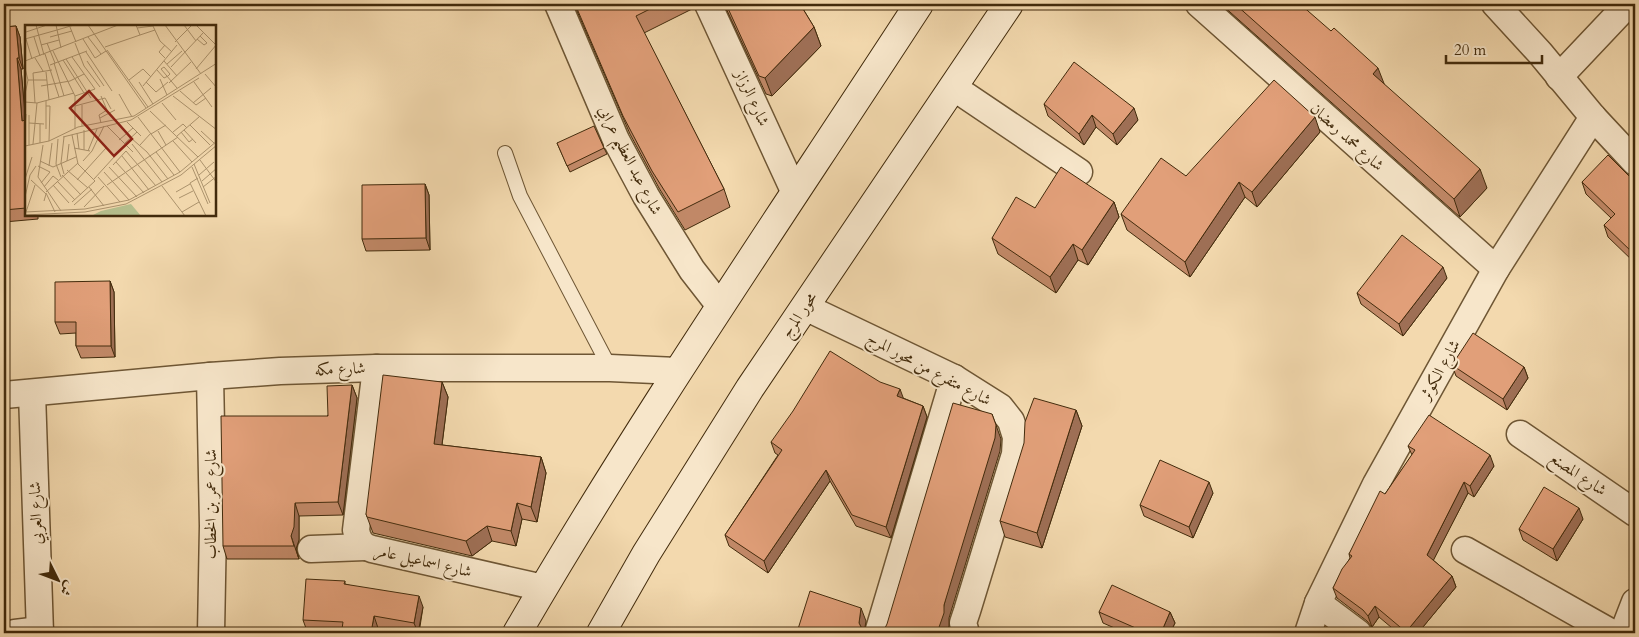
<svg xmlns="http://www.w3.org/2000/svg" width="1639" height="637" viewBox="0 0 1639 637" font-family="Cardo,Amiri,serif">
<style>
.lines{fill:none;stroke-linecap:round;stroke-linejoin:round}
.lane-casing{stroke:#6e5634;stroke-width:16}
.street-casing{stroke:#6e5634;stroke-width:29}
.secondary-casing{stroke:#422b0c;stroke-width:30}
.lane{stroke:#f7e6ca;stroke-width:14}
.street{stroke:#f7e6ca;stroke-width:26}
.secondary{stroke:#f7e6ca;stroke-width:28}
.wall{fill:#c28968;stroke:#422b0c}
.shaded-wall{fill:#9e6f55;stroke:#422b0c}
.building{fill:#e19f79;stroke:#422b0c}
.labels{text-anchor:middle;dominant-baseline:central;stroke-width:4;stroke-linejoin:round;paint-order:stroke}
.street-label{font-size:16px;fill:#422b0c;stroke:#f7e6ca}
.inset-road{fill:none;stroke:#ac936d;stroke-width:1}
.view{fill:#8f2418;fill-opacity:0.15;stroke:#8f2418;stroke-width:2.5}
.inset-edge{fill:none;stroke:#422b0c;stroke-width:2.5}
</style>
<rect width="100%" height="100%" fill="#f3d9ae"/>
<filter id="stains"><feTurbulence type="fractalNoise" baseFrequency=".004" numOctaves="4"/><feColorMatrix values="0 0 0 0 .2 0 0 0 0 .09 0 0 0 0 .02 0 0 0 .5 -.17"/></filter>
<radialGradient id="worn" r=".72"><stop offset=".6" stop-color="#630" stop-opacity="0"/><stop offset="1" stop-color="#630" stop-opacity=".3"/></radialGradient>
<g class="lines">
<!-- lane casing -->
<g class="lane-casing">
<path id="lane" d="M505,153l15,43 90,172"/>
</g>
<!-- street casing -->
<g class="street-casing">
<g id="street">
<path d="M558,4l58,136 30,56 46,74 28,36"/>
<path d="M708,4l87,189"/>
<path d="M1199,4l297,265"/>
<path d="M1495,4l45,49 53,64 42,45"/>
<path d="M1559,77l69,-73"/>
<path d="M953,87l126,85"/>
<path d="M805,307l149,71 46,29 11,14 5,16 -1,17 -48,157 -4,12 3,10"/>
<path d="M376,368l-20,162c2,11 6,16 16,19l171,39"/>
<path d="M210,376l3,150 -2,107"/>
<path d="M32,393l8,240"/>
<path d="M4,395l206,-19 70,-5 96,-3h234l67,3"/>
<path d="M1520,434l115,79"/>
<path d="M311,549l54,-2"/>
<path d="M1465,550l147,83"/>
<path d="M1318,603l40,30"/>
<path d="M15,633l25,-3"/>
<path d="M878,633l76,-255"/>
<path d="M1308,633l10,-30 58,-119 120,-215 97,-152"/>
<path d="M1623,633l12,-31"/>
</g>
</g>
<!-- secondary casing -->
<g class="secondary-casing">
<g id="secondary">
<path d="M517,633c125,-215 266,-420 402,-629"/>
<path d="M601,633l45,-79 104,-166 259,-384"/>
</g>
</g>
<!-- lane -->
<use href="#lane" class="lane"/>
<!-- street -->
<use href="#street" class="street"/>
<!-- secondary -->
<use href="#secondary" class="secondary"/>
</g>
<!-- wall -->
<g class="wall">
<path d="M574,4h119l1,4 -50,25 80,156 6,18 -45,23 -26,-42 -29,-54z"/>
<path d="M724,4h76l14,23 7,19 -49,50 -6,-2z"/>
<path d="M1221,4h79l84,80 103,104 -27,29z"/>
<path d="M16,26l4,11 3,32h-2l5,56v90h12v4l-34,3v-195z"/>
<path d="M1044,104l94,16 -21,25 -21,-18 -12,18 -36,-29z"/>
<path d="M1320,132l-63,75 -12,-10 -55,80 -63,-47 -6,-16 65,-38z"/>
<path d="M557,143l47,5 3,6 -37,18z"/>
<path d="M1582,182h53v81l-27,-26 -4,-12 7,-7 -25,-24z"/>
<path d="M425,184l4,11 1,55 -64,1 -4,-12z"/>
<path d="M1114,202l5,15 -31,48 -10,-5 -22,33 -58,-39 -6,-16 43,-30z"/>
<path d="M1447,278l-44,58 -42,-32 -4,-11z"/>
<path d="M110,281l4,11 1,65 -34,1 -5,-12v-13l-16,1 -5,-12z"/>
<path d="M1452,365l72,2 4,11 -21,32 -51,-34z"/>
<path d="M442,382l6,15 -6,48 99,12 5,16 -9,49 -15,-3 -6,27 -24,-5 -20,15 -99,-23 -7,-19z"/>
<path d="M352,385l5,13 -14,117 -44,1v24l-3,9 3,10h-72l-4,-13z"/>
<path d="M903,398l20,8 4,11 -36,121 -35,-12 -26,-45 -62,92 -39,-27 -4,-11 53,-80 -3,-2 -4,-11z"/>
<path d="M1076,410l6,16 -40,122 -37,-11 -5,-16z"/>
<path d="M1408,446l86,20 -20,31 -6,-4 -35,67 19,16 4,11 -38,46h-20l-19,-16 -7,10 -5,-6 -30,-23 -4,-10 17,-30 -1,-4 36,-60 27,-39z"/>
<path d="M1213,493l-20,45 -49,-22 -4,-11z"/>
<path d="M1583,519l-26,42 -34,-21 -4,-11z"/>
<path d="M345,581v3l78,23 -4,26h-7l-34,-5 -1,5h-34l-36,-2 -4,-11z"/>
<path d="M1099,612h71l5,11 -5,10h-44l-23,-10z"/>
</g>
<!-- shaded-wall -->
<g class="shaded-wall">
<path d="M16,26l4,11 3,32 -4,-11z"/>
<path d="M814,27l7,19 -49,50 -7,-18z"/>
<path d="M17,58l4,11 5,56v16l-4,-20z"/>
<path d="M1378,68l7,18 -12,-12z"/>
<path d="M1134,108l4,12 -21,25 -4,-11z"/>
<path d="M1092,115l4,12 -12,18 -5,-11z"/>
<path d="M1315,117l5,15 -63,75 -5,-15z"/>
<path d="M1480,169l7,19 -27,29 -6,-18z"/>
<path d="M1239,182l6,15 -55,80 -5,-15z"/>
<path d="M425,184l4,11 1,55 -4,-12z"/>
<path d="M1114,202l5,15 -31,48 -6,-15z"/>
<path d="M1073,244l5,16 -22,33 -6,-16z"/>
<path d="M1635,250v10l-2,-7z"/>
<path d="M1443,267l4,11 -44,58 -4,-12z"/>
<path d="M110,281l4,11 1,65 -4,-11z"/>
<path d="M1524,367l4,11 -21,32 -4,-11z"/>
<path d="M442,382l6,15 -8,63 -6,-16z"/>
<path d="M352,385l5,13 -14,117 -5,-13z"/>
<path d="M900,389l4,11 -7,-4z"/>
<path d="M923,406l4,11 -36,121 -5,-11z"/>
<path d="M1076,410l6,16 -40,122 -5,-15z"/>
<path d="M992,414l9,25 -1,12 -51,167v8l-3,7h-9z"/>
<path d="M1490,455l4,11 -20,31 -4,-11z"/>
<path d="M541,457l5,16 -9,49 -6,-15z"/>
<path d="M826,470l4,11 -62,92 -4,-12z"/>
<path d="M1209,482l4,11 -20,45 -4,-11z"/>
<path d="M1464,482l4,11 -37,72 -4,-10z"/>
<path d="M295,503l4,13v24l-3,9 3,10 -8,-23z"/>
<path d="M517,503l5,16 -6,27 -5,-15z"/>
<path d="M1579,508l4,11 -26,42 -4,-12z"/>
<path d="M487,526l5,15 -20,15 -6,-15z"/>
<path d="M1452,576l4,11 -38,46h-12v-1z"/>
<path d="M419,596l4,11 -5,26 -4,-10z"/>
<path d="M1375,606l4,11 -7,10 -4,-11z"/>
<path d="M861,608l5,13 -2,12 -5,-10z"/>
<path d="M1170,612l5,11 -5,10h-9z"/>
<path d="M374,616l4,12 -1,5h-6z"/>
</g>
<!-- building -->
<g class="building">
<path d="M575,4h85l-24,12 88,173 -46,23 -26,-41 -29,-55z"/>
<path d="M726,4h74l14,23 -49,51 -6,-2z"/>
<path d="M1235,4h65l31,27 3,-3 44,40 -5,6 107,95 -26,30z"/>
<path d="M16,26l3,32h-2l5,63 3,-1 1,21v67l-22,2v-183z"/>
<path d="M1074,62l60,46 -21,26 -21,-19 -13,19 -35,-30z"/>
<path d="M1274,80l41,37 -63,75 -13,-10 -54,80 -64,-48 40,-56 25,18z"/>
<path d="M594,126l10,22 -37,18 -10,-23z"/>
<path d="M1608,155l27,27v68l-2,3 -29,-28 11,-11 -33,-32z"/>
<path d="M1061,167l53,35 -32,48 -9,-6 -23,33 -58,-39 24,-41 19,11z"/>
<path d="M425,184l1,54 -64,1v-54z"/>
<path d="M1402,235l41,32 -44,57 -42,-31z"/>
<path d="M110,281l1,65h-35v-24h-21v-40z"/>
<path d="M1473,333l51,34 -21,32 -51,-34z"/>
<path d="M830,351l50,31 20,7 -3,7 26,10 -37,121 -34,-12 -26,-45 -62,91 -39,-26 57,-85 -11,-8 22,-31z"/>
<path d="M383,375l59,7 -8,62 107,13 -10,50 -14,-4 -6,28 -24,-5 -21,15 -99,-24 -1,-3z"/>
<path d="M352,385l-14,117 -43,1 -1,24 -3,9 3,10h-71l-2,-130h107l-1,-30z"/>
<path d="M1034,398l42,12 -39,123 -37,-12 24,-78 1,-21z"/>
<path d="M953,403l39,11 4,11 -1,13 -51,167v8l-7,20h-59l6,-3 3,-6z"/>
<path d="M1429,415l61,40 -20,31 -6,-4 -37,73 25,21 -46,56 -31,-26 -7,10 -5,-6 -30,-22 9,-19 10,-13 -3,-2 31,-63 5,3 30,-44 -7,-4z"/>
<path d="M1160,460l49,22 -20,45 -49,-22z"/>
<path d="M1544,487l35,21 -26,41 -34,-20z"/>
<path d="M306,579l39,2 -1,3 75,12 -5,27 -40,-7 -3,17h-6l-23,-4 1,-7 -40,-2z"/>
<path d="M1112,585l58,27 -9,21h-14l-48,-21z"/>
<path d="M810,591l51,17 -2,15 3,6 6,4h-69l1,-3 -2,-1z"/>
</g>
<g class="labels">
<!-- street labels -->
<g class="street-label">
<text transform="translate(752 98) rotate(65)">شارع الرزاز</text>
<text transform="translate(1347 137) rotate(42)">شارع محمد رمضان</text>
<text transform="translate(630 160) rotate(63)">شارع عبد العظيم عرابي</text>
<text transform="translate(799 315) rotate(-56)">محور المرج</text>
<text transform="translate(340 369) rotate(-2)">شارع مكه</text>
<text transform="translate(929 369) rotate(28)">شارع متفرع من محور المرج</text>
<text transform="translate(1440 370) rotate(-61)">شارع الكوثر</text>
<text transform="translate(1578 474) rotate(34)">شارع المصنع</text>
<text transform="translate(211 504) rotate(-90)">شارع عمر بن الخطاب</text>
<text transform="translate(36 513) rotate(-92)">شارع العربي</text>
<text transform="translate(423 561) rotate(13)">شارع اسماعيل عامر</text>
</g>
</g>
<!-- overview -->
<g transform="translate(25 25)">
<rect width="191" height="191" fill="#f3d9ae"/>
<path d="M106,179l10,12h-50l10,-5z" fill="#b6c08e"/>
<path class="inset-road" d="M11,0l8,30M31,0l5,23M63,0l58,83M111,0l4,10 15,-5M140,0l36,49M159,0l12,16M171,0l20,20M45,2l6,15M112,3l16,-2 7,15 12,11M32,5l17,-5M1,7l21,-7M9,12l6,19M25,12l22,-6M63,12l13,17M0,14l32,-9M1,14l6,20M58,14l12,19 11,-7M172,14l7,6 3,-2 -7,-7M150,17l17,-17M22,18l8,20M50,18l9,23 16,21M16,20l18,-5M140,20l-6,7 6,6M80,22l35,-12M82,25l41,57M28,26l22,45v33M61,27l26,39M20,29l14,43M47,32l23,32M10,33l8,13M41,34l25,39M38,35l21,33M0,36l93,-36M62,36l17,25M139,36l13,15M29,38l10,33M142,39l15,-13M25,40l37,-14M146,42l32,-34M0,43l3,12 -3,14M136,44l16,19M136,44l3,-2 6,7 -2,2M171,44l21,-25M132,45l7,8 4,-2M21,47l3,28M180,49l12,14M135,54l7,16M3,55h19M104,55l14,-11 8,8M114,57l14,22M121,57l10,10 12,-10M169,57l18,25M144,58l22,-21M16,61l29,-5 14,-7M118,61l34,-41M155,66l16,14 10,-7M94,69l13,23M50,71l20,-7M148,71l44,34M21,76v28M0,77l12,1 -4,41M10,78l-2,-30 19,-3M12,78l37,-10M137,78l14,17M168,78l18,-15M57,80v21M21,81h4l-1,35M50,81l30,-8 6,11M125,86l48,46M113,92l42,55M75,93l15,-8M102,97l14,14M4,98l15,1M76,98l-2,-8 8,-5 -6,-14M15,99v19M165,100l20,20M82,101l26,26M0,104l1,-15M59,105v20M159,105l12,13M133,106l8,14M176,106l13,12M148,107l10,-8 4,4M156,107l8,10 4,-3M52,108l2,16M126,109l15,-9M47,110l6,29 17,17 -23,21M152,111l22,-19M38,112l68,-17 68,-42M39,112l-3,26 3,11M106,113l16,14 21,27M33,114l-2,25 5,13M94,115l14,-12M148,116l19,21M99,119l13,-12M107,119l30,38M4,120v-30M18,120l-5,32 23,34M115,120l11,-12M0,121l24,-5 29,-14 56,-11 83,-53M49,123l16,3M63,126l9,-22M131,127l18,23M97,131l27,34M175,135l17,23M15,136l13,6 23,-10M42,136l2,-17M58,136l9,-10 12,-25M91,137l28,31M169,139l16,39M88,140l13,-14 30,35M13,141l12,6 -9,11M24,141l3,-23M84,142l28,30M167,142l16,37M42,145l21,18M79,147l25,28M37,150l19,20M174,150l15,-13M73,152l22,25M173,153l-8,5 16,33M0,154l7,-22M69,154l31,-34M6,155l15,14 -2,7M52,155l29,-32M32,156l18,19M177,156l15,-13M28,160l16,18M82,160l71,-48M137,161l23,30M19,162l9,-11 5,4M64,162l15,19M178,162l14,-11M21,167l32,-29M151,167l14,-8M21,168l9,19M0,172l5,-22 6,-9M154,173l14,-7M49,180l18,-16M59,182l20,-21M0,187l60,-3 44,-9 51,-28 37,-31M1,187l9,-27M157,187l17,-10M0,190l60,-3 41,-8 55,-29 36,-30"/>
<path class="view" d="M64,66l43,48 -18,17 -44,-48z"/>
<rect width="191" height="191" class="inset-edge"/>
</g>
<!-- margin -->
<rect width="1639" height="637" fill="none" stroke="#f3d9ae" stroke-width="20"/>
<rect x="5" y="5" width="1629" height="627" fill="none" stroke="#422b0c" stroke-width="2.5"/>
<rect x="10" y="10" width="1619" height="617" fill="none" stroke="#422b0c"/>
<!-- north arrow -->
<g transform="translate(58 580) rotate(132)" stroke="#f7e6ca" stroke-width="4" paint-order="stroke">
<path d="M0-4L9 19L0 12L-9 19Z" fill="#422b0c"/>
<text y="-8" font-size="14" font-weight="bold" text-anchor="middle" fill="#422b0c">ش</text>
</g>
<!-- scale -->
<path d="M1446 55v8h96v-8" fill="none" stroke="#422b0c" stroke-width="2.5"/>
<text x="1454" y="55" font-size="15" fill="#422b0c" stroke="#f7e6ca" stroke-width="4" paint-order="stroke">20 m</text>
<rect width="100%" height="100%" filter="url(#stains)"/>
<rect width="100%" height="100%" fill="url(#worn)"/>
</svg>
